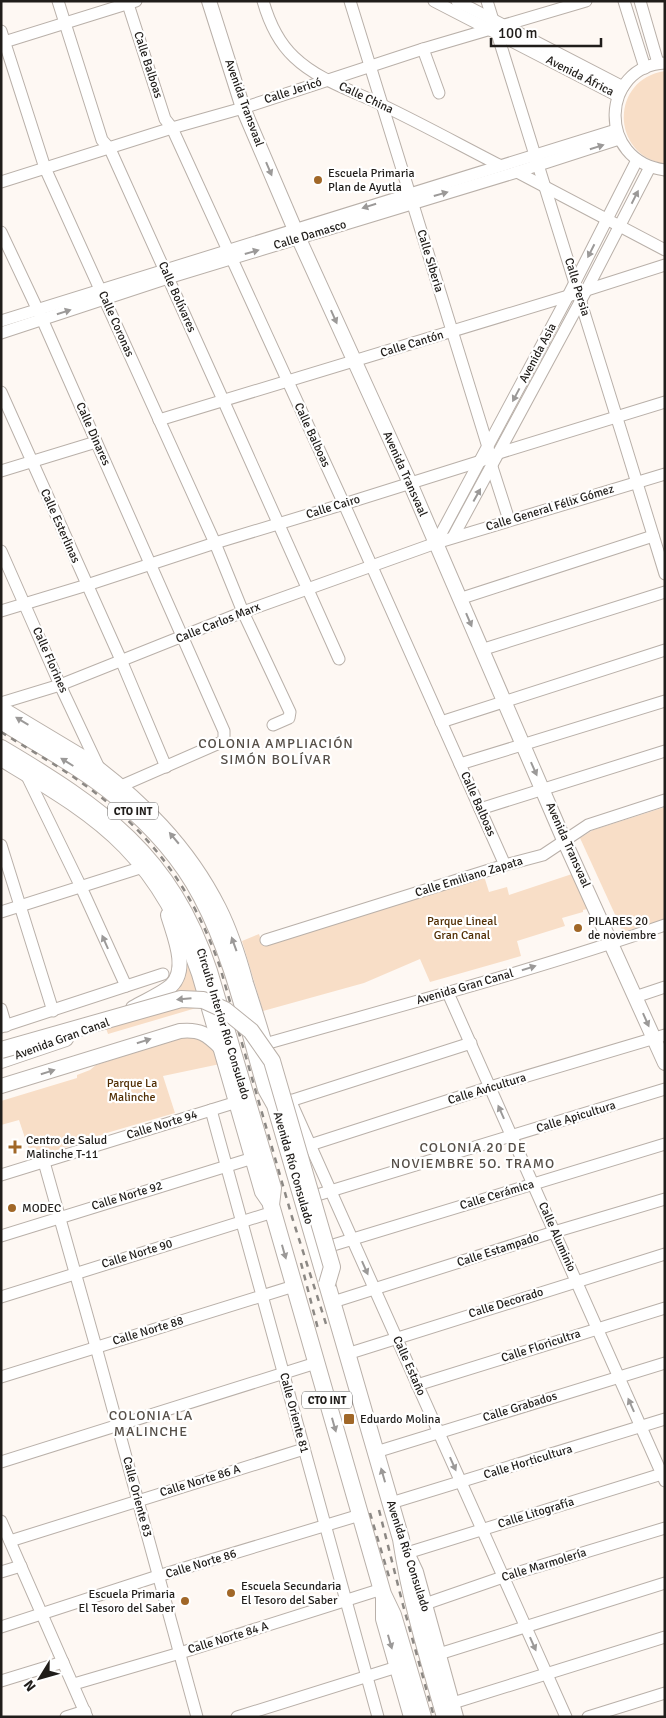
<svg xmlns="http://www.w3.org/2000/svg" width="666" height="1718" viewBox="0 0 666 1718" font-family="Signika,sans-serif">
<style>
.green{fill:#f8dec7}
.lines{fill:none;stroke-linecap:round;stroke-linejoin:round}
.minor-casing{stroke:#b9b0a9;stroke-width:13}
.major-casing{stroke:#b9b0a9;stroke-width:16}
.highway-casing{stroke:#b9b0a9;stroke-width:18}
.minor{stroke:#fff;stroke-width:11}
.major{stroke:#fff;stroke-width:14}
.highway{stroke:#fff;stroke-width:16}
.rail{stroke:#8c8884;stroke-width:2.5;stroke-dasharray:6 6;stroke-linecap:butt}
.highway-bridge-casing{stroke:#b9b0a9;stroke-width:18;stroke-linecap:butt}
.highway-bridge{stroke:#fff;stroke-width:16}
.oneway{fill:#9b9998}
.poi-dot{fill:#a16727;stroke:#fff;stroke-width:2}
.labels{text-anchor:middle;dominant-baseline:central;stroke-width:4.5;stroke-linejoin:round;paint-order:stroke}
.shield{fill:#fff;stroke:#63615f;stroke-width:1}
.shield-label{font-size:11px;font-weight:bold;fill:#201d1a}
.street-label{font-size:12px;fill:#201d1a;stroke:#fff}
.poi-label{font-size:12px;fill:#201d1a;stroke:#fff;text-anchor:start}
.park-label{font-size:12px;fill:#512e04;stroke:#fff}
.neighbourhood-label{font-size:14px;letter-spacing:1px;fill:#564f48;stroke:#fff}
</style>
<rect width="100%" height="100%" fill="#fef8f3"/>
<!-- green -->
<g class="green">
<path d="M665,71v93c-55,-9 -55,-85 0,-93z"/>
<path d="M665,807v112l-42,13 -43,-94 13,-8z"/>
<path d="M572,874l15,35 -4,1v2l-21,6 3,8 -48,15 4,15 -91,26 -10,-23 -56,24 -101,28 -21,-70 17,-7 4,12 221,-70 5,16 18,-5 2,8z"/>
<path d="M189,959l14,47 -95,28 -2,-6 67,-39z"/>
<path d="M209,1034l11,30 -57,12 12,37 -65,19 -78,27 -13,-39 -18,5v-24l76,-23v-3l13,-5 6,-5 84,-27z"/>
</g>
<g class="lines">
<!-- minor casing -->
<g class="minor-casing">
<g id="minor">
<path d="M58,1l44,139 8,9 114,253 115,257"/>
<path d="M127,1l38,118 7,9 172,376 161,361"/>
<path d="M263,1c6,21 15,41 31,56 24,23 57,33 86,47 40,19 80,41 119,61"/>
<path d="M350,1l138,446 4,20 17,53"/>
<path d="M434,1l184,95"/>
<path d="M457,1l166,86"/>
<path d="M487,1c61,191 119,382 178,573"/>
<path d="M624,1l21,67"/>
<path d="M640,1l18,62"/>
<path d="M1,31l44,137 170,375 28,69 47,100 -1,6 -16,7"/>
<path d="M1,43l135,-42"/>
<path d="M423,49l16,44"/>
<path d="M665,63c-64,3 -69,98 0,107"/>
<path d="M517,172l148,78"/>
<path d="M1,182l171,-54 71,-20 180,-59 163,-48"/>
<path d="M1,232l41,87 182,412v10l-103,45"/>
<path d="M1,321l615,-191"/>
<path d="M1,333l167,-55 349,-106 102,-33"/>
<path d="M1,392l120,268 45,107"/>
<path d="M159,420l409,-124 97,-31"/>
<path d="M1,471l95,-29"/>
<path d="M453,537l134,-248 63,-122"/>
<path d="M436,543l132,-247 69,-136"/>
<path d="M1,551l59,134 39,83"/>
<path d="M459,599l194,-63"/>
<path d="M1,611l86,-26 128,-42 129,-39 137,-43 18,-8 166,-51"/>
<path d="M481,650l184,-58"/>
<path d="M1,703l59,-18 183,-73 193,-69 229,-69"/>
<path d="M441,722l224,-72"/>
<path d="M460,764l205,-63"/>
<path d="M26,774l55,113 45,99"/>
<path d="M480,809l185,-58"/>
<path d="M1,845l52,166"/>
<path d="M1,912l142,-45"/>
<path d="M266,940l239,-75 38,-10 45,-30 77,-25"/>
<path d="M448,993l217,488"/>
<path d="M635,997l30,-10"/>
<path d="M1,1009l5,17"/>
<path d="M1,1027l162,-53"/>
<path d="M268,1051l-3,-7c133,-38 268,-73 400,-119"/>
<path d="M290,1100l276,617"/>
<path d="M290,1101l181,-58"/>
<path d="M211,1110l167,607"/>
<path d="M310,1145l180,-58 175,-52"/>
<path d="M44,1162l52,185 101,370"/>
<path d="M1,1175l236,-73"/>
<path d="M314,1196l351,-107"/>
<path d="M1,1236l252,-78"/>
<path d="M330,1246l335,-102"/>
<path d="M1,1297l272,-85"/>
<path d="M333,1302l221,-70 111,-33"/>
<path d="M347,1354l318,-100"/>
<path d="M1,1377l293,-91"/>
<path d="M417,1385l248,-77"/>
<path d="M376,1452l289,-89"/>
<path d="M1,1462l315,-99"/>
<path d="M391,1503l274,-84"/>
<path d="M1,1521l86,196"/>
<path d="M10,1541l294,-92"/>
<path d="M407,1553l258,-80"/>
<path d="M1,1572l20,-6"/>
<path d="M425,1604l78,-27 162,-49"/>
<path d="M1,1627l157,-51 202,-61"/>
<path d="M439,1654l226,-71"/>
<path d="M1,1681l62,-19"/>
<path d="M74,1684l106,-31 202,-64"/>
<path d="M453,1703l212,-66"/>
<path d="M66,1717l19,-6"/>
<path d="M237,1717l160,-50"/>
<path d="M588,1717l77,-24"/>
</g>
</g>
<!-- major casing -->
<g class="major-casing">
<g id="major">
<path d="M209,1l34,107 56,131 111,244 154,357 101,223"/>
<path d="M1,708l85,51c55,41 102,87 133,149 12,24 20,49 27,75 7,22 14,43 20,65"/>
<path d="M1,759c43,26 89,52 124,88 35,36 58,80 74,127l63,218 9,13"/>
<path d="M133,1008c12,-7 27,-13 38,-22 18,-17 3,-50 -3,-71"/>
<path d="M1,1061l65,-22"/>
<path d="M1,1086l179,-55c20,-2 27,3 41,17"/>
<path d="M408,1555l8,17 40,145"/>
<path d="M383,1595v24l28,98"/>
</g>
</g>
<!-- highway casing -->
<g class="highway-casing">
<g id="highway">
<path d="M1,721c39,25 82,47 117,77 33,27 63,60 83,98 32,60 46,128 65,193l9,16 126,434c9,60 27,119 44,178"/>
<path d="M1,748c101,60 170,107 208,223l64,217 -2,17 112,389 10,21 30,102"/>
</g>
</g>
<!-- minor -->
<use href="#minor" class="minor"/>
<!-- major -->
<use href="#major" class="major"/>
<!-- highway -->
<use href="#highway" class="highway"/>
<!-- rail -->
<g class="rail">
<path d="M1,732c27,17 56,33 81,51 68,48 111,106 138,184l72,250 35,110"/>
<path d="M301,1263l17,66"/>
<path d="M379,1510l24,95 31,112"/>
<path d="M370,1513l20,67"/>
</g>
<!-- highway-bridge casing -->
<g class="highway-bridge-casing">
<path id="highway-bridge" d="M1,1050l180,-51 22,1 22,10 26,21 21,30 60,206 -5,17"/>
</g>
<!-- highway-bridge -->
<use href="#highway-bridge" class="highway-bridge"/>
</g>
<!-- one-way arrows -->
<defs><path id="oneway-solid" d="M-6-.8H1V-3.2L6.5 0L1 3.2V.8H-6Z" transform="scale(1.25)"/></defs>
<g class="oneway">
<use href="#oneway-solid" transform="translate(597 147) rotate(-18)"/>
<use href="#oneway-solid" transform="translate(269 169) rotate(67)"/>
<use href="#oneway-solid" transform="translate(441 194) rotate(-16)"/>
<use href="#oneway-solid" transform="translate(635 197) rotate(-63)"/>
<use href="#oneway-solid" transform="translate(369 206) rotate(162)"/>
<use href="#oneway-solid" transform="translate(591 251) rotate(117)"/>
<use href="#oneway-solid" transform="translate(252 252) rotate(-16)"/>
<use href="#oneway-solid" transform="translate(64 312) rotate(-18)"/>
<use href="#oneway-solid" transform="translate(334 317) rotate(66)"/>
<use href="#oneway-solid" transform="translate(516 395) rotate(118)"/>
<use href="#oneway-solid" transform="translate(477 495) rotate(-61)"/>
<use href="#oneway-solid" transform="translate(469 620) rotate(67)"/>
<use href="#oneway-solid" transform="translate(22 721) rotate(-149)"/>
<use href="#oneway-solid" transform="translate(67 762) rotate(-148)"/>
<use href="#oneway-solid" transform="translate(534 769) rotate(66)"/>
<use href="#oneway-solid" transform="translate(174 838) rotate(-130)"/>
<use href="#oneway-solid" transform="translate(105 942) rotate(-114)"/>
<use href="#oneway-solid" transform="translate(234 944) rotate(-110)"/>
<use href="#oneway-solid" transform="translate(529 968) rotate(-17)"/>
<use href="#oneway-solid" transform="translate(184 999) rotate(175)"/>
<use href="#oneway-solid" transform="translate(646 1020) rotate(66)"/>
<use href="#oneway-solid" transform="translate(144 1041) rotate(-17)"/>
<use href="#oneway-solid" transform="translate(48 1072) rotate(-17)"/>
<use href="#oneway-solid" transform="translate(501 1112) rotate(-114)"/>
<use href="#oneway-solid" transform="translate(284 1252) rotate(74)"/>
<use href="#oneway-solid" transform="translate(365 1268) rotate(66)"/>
<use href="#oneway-solid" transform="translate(631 1405) rotate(-114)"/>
<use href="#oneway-solid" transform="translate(334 1425) rotate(74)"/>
<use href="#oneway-solid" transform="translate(453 1464) rotate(66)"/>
<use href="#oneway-solid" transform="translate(383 1475) rotate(-106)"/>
<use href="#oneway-solid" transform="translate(390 1642) rotate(74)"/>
<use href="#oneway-solid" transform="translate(533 1644) rotate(66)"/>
</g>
<!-- markers -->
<g class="poi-dot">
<circle cx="318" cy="180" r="5"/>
<circle cx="578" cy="928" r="5"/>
<path d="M12.5 1139.5h5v5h5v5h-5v5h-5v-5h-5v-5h5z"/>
<circle cx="12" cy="1208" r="5"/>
<rect x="343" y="1413" width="12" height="12" rx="2.5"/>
<circle cx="231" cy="1593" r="5"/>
<circle cx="185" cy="1601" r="5"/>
</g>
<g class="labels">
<!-- shield labels -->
<g class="shield">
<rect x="108" y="802.5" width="50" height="17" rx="4"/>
<rect x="302" y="1391.5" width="50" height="17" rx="4"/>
</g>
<g class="shield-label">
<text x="133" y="811">CTO INT</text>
<text x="327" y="1400">CTO INT</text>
</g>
<!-- street labels -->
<g class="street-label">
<text transform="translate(148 65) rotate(72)">Calle Balboas</text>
<text transform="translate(580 76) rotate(27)">Avenida África</text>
<text transform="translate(293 91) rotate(-18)">Calle Jericó</text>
<text transform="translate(366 98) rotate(25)">Calle China</text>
<text transform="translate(244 103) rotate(70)">Avenida Transvaal</text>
<text transform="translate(310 235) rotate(-17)">Calle Damasco</text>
<text transform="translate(430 261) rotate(73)">Calle Siberia</text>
<text transform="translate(577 287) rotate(73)">Calle Persia</text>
<text transform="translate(177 297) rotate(66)">Calle Bolívares</text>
<text transform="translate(116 324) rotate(66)">Calle Coronas</text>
<text transform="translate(412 344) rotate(-17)">Calle Cantón</text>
<text transform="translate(538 353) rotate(-62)">Avenida Asia</text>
<text transform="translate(93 434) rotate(66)">Calle Dinares</text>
<text transform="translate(312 435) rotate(65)">Calle Balboas</text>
<text transform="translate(405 474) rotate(66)">Avenida Transvaal</text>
<text transform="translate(333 507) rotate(-17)">Calle Cairo</text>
<text transform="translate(550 508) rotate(-17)">Calle General Félix Gómez</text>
<text transform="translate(60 526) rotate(66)">Calle Esterlinas</text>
<text transform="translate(218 623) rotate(-22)">Calle Carlos Marx</text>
<text transform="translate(50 660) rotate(66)">Calle Florines</text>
<text transform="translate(478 804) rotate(66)">Calle Balboas</text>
<text transform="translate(568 845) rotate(66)">Avenida Transvaal</text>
<text transform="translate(469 877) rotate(-17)">Calle Emiliano Zapata</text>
<text transform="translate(465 987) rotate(-16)">Avenida Gran Canal</text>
<text transform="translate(223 1024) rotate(73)">Circuito Interior Río Consulado</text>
<text transform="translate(62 1039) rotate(-20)">Avenida Gran Canal</text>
<text transform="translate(487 1089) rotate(-17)">Calle Avicultura</text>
<text transform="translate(576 1117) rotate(-17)">Calle Apicultura</text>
<text transform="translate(162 1125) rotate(-17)">Calle Norte 94</text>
<text transform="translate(293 1168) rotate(74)">Avenida Río Consulado</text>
<text transform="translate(497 1195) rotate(-17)">Calle Cerámica</text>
<text transform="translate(127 1196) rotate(-17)">Calle Norte 92</text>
<text transform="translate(557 1237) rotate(66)">Calle Aluminio</text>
<text transform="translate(498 1250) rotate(-18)">Calle Estampado</text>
<text transform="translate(137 1254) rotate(-17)">Calle Norte 90</text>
<text transform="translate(506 1303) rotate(-17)">Calle Decorado</text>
<text transform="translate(148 1331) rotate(-17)">Calle Norte 88</text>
<text transform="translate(541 1346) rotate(-18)">Calle Floricultra</text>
<text transform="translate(409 1366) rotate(66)">Calle Estaño</text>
<text transform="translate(520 1407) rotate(-17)">Calle Grabados</text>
<text transform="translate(294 1413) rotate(75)">Calle Oriente 81</text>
<text transform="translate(528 1462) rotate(-17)">Calle Horticultura</text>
<text transform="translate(200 1481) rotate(-17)">Calle Norte 86 A</text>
<text transform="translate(137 1497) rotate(75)">Calle Oriente 83</text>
<text transform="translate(536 1513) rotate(-17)">Calle Litografía</text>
<text transform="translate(408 1556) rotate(72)">Avenida Río Consulado</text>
<text transform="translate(201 1564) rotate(-17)">Calle Norte 86</text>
<text transform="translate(544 1565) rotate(-17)">Calle Marmolería</text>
<text transform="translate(228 1638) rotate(-17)">Calle Norte 84 A</text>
</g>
<!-- poi labels -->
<g class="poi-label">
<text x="328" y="173">Escuela Primaria<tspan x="328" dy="14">Plan de Ayutla</tspan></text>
<text x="588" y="921">PILARES 20<tspan x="588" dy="14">de noviembre</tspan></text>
<text x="26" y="1140">Centro de Salud<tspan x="26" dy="14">Malinche T-11</tspan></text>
<text x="22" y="1208">MODEC</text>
<text x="360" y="1419">Eduardo Molina</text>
<text x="241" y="1586">Escuela Secundaria<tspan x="241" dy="14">El Tesoro del Saber</tspan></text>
<text x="175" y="1594" text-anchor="end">Escuela Primaria<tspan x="175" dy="14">El Tesoro del Saber</tspan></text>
</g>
<!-- park labels -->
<g class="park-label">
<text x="462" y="921">Parque Lineal<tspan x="462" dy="14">Gran Canal</tspan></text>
<text x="132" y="1083">Parque La<tspan x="132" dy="14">Malinche</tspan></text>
</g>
<!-- neighbourhood labels -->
<g class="neighbourhood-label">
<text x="276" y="743">COLONIA AMPLIACIÓN<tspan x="276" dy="16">SIMÓN BOLÍVAR</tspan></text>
<text x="473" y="1147">COLONIA 20 DE<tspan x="473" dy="16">NOVIEMBRE 5O. TRAMO</tspan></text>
<text x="151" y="1415">COLONIA LA<tspan x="151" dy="16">MALINCHE</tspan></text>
</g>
</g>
<!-- border -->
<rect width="666" height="1718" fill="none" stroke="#201d1a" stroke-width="5"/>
<!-- north arrow -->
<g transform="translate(40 1678) rotate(233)" stroke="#ffffff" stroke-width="4" paint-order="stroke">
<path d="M0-4L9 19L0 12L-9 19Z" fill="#201d1a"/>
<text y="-8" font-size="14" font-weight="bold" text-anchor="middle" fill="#201d1a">N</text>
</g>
<!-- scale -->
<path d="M491 38v8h110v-8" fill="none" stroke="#201d1a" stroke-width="2.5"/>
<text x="498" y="38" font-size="15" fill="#201d1a" stroke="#ffffff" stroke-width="4" paint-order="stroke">100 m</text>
</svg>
